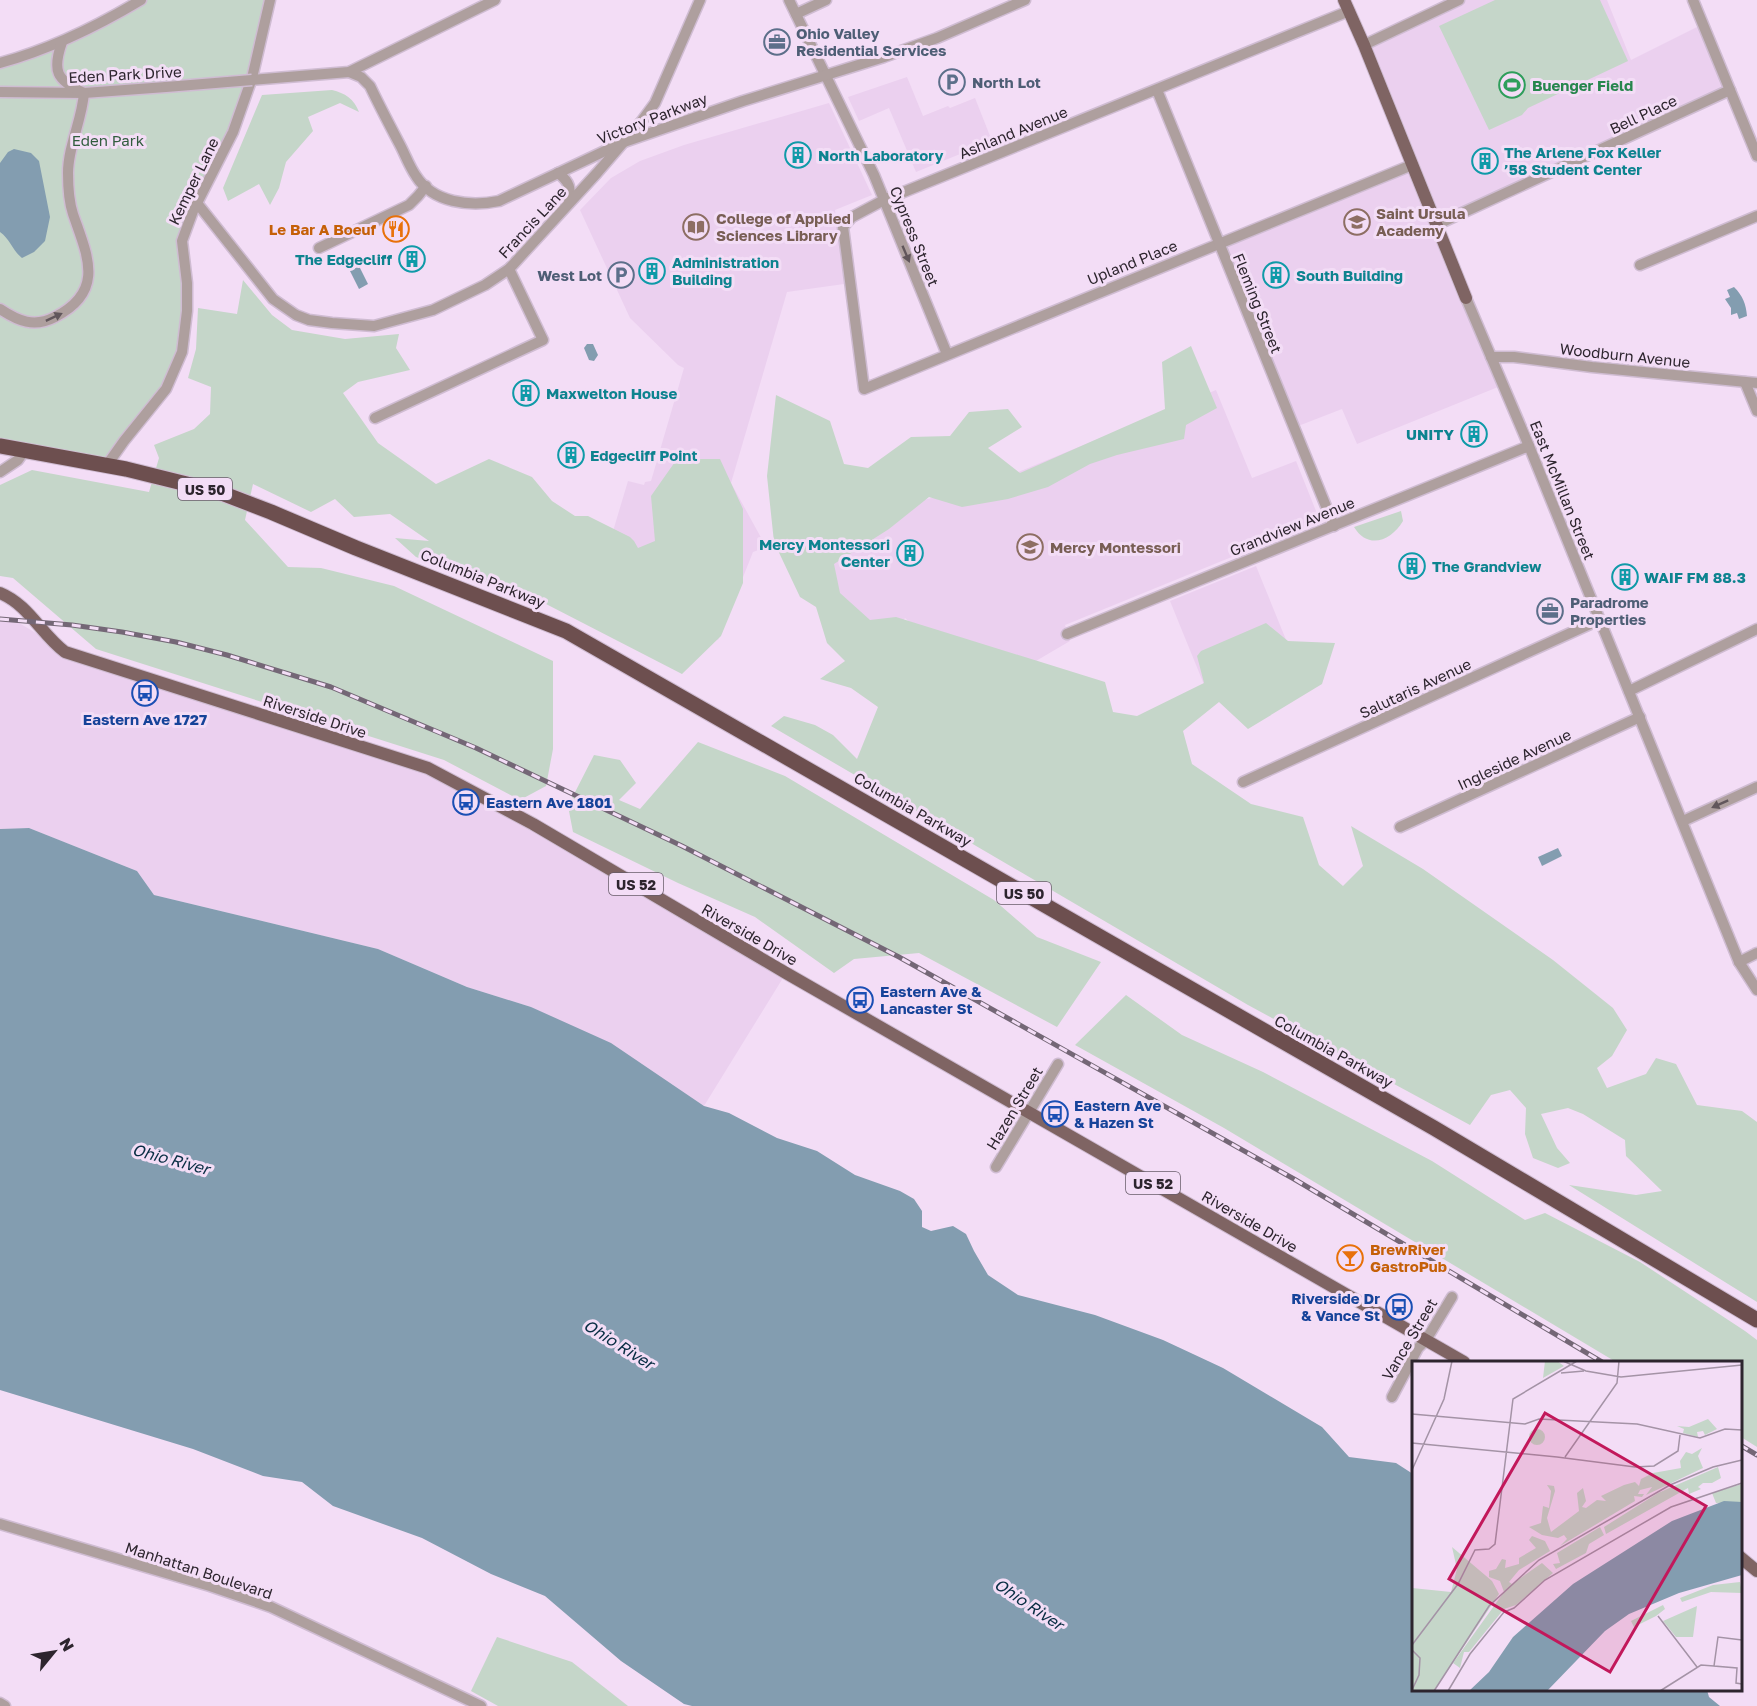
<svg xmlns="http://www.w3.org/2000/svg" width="1757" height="1706" viewBox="0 0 1757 1706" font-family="'Golos Text',sans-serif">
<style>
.built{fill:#ebd0ef}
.green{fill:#c5d6c9}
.water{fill:#839db0}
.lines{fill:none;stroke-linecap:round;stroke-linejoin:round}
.minor-casing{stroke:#cfbcd2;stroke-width:13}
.major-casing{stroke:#cfbcd2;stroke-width:14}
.highway-casing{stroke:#cfbcd2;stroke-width:17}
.minor{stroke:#ae9f9e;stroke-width:10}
.major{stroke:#7f6463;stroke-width:12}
.highway{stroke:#6d4f4f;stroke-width:15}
.rail-casing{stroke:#746776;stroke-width:5}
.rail{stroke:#f3ddf6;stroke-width:3;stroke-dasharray:9;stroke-linecap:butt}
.minor-bridge-casing{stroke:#cfbcd2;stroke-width:13;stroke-linecap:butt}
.minor-bridge{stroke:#ae9f9e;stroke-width:10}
.oneway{fill:#61565b}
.labels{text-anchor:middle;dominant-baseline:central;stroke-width:6;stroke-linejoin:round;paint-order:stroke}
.shield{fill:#f3ddf6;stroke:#685c6a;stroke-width:1.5}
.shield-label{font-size:14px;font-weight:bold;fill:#2d252e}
.service-label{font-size:15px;font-weight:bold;fill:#4e5e75;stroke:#f3ddf6;text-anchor:start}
.street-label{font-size:15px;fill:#2d252e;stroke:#f3ddf6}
.leisure-label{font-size:15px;font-weight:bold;fill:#27864d;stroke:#f3ddf6;text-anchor:start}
.park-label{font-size:15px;fill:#305c3d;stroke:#f3ddf6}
.culture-label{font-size:15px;font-weight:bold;fill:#0d838f;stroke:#f3ddf6;text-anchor:start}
.education-label{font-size:15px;font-weight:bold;fill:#785e54;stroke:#f3ddf6;text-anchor:start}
.food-label{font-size:15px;font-weight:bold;fill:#c56008;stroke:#f3ddf6;text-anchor:end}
.transit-label{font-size:15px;font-weight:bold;fill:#164399;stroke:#f3ddf6;text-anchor:start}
.water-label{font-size:16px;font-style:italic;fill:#082d43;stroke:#f3ddf6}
.inset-road{fill:none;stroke:#a493a6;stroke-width:1.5}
.view{fill:#c2185b;fill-opacity:0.15;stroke:#c2185b;stroke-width:3}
.inset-edge{fill:none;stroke:#2d252e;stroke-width:3}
</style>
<rect width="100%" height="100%" fill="#f3ddf6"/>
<!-- built -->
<g class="built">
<path d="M1459,0h148l24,60 72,-36 27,66 -293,135 66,160 -146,59 -15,-35 -49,19 -75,-185 194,-78 -48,-120z"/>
<path d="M907,77l16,39 25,-10 2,2 25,-10 17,43 -76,31 -27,-64 -30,13 -11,-24z"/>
<path d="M829,103l43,92 -37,15 9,74 -57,8 -56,191 33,60 5,3 -16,6 -35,88 -23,-13 -108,-9 41,-137 16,4 1,-3 6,-1 33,-113 -6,-3 -48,-47 -50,-108 31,-32 29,-17 44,-16z"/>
<path d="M1216,390l36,88 44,-17 24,60 -255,104 5,16 -87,51 -78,-74 -4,7h-40l-28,-36 -25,-57 196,-54z"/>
<path d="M1256,566l35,86 -86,35 -35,-86z"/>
<path d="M0,618l14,2 37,22 377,126 358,205 -82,133 -31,-20 -142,-79 -64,-20 -89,-38 -224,-54 -17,-24 -108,-43 -29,1z"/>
</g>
<!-- green -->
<g class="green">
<path d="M141,0h129l-18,78 -66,147 1,58 -13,88 -67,94 -107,-19v-383l16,-5z"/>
<path d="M1495,0h105l28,61 -100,47 -6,7 -33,15 -50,-104z"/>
<path d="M332,90c13,3 22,9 27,22l-19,-9 -32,14 5,14 -27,31 -7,26 -9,17 -11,-21 -31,17 -5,-13 39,-93z"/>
<path d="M243,280l29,35 20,15 53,9 54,-5 -3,14 14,22 -52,12 -15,11 35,50 58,41 53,-25 43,18 20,24 23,15h13l42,21 4,4 4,7 17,-7 -4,-45 26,-37h43l23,50v74l-22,53 -39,38 -136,-70 -130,-47 -21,-19 34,3 -39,-27 -36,3 -19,-18 -24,13 -58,-28 -8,36 43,47 33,1 73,18 159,75v88l-7,37 -26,14 -76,-40 -348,-111 -83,-71 -13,-2v-91l32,-15 117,22 10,-34 -5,-13 40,-16 16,-15 1,-27 -23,-9 8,-29 2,-41 39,6z"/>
<path d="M1191,346l26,62 -31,17 -2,14 -67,16 -27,9 -42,23 -40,12 -46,8 -33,-10 -40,32 -55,35 6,29 30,27 26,-3 209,65 8,30 24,4 67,-33 -7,-27 4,-5 65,-28 22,18 47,2 -13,41 -74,45 -29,-27 -36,29 9,33 59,40 52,13 16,48 24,21 20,-20 -12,-40 72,43 130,91 60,48 14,22 -15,26 -15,12 10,20 39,-14 10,-16 20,6 21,41 45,6 15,11v180l-188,-117 67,10 26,-4 -36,-35 -1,-16 -42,-26 -15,-6 -27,6 16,34 13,15 -12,5 -25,-10 -8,-24 1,-26 -16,-18 -19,5 -21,30 -222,-120 -477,-279 13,-10 31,9 18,10 24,24 21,-52 -27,-19 -31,-9 25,-18 -18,-18 -11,-36 -16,-10 -26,-55 -7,-66 9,-81 54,26 14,43 24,4 43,-31 39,-1 19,-24 39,-3 14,18 -34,21 32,25 145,-64 -3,-47z"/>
<path d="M1401,511l2,10c-12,20 -35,29 -49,6z"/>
<path d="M698,742l87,34 209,124 43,37 64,25 -44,65 -138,-74 -65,6 -20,14 -79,-56 -77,-34 -105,-51 -5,-26 26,-51 26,5 16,23 -17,17 21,9z"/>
<path d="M1126,995l56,40 81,37 169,89 93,59 20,-7 95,49 105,69 12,9v107l-16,-10 -1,-75h-124l-392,-234 -149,-83z"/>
<path d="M497,1637l75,25 56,44h-130l-27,-15z"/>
</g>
<!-- water -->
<g class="water">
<path d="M14,149l17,4 8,8 11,56 -5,24 -11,11 -12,6c-9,-7 -12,-19 -22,-26v-69l8,-11z"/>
<path d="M359,266l9,18 -9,5 -9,-18z"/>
<path d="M1734,287c9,9 12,17 13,29l-8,3 -2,-6 -6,2v-7l-6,-9 5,-2 -3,-7z"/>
<path d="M587,344h6l5,11 -4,6 -5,-1 -5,-12z"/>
<path d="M29,828l108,43 17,24 224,54 89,38 64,20 80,36 93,63 25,7 48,25 40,13 38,24 45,16 14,8 8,12v16l9,4 22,-5 13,8 8,17 14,24 30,20 77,20 68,25 60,28 99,59 27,30 47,6 17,11 1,216h293l2,7 11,9h-1028l-8,-2 -63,-43 -76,-65 -54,-22 -69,-36 -89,-32 -31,-24 -39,-6 -70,-27 -193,-59v-561z"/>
<path d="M1558,848l4,8 -20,10 -4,-9z"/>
</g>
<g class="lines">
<!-- minor casing -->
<g class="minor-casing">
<g id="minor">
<path d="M789,0l85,175 73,179"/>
<path d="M1693,0l64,156"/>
<path d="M1349,11l-465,189 -32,17 -9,10 21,162 548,-224"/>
<path d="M796,14l30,-14"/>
<path d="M1364,45l95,-45"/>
<path d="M0,63c51,-14 96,-36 141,-63"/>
<path d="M349,72l12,5 9,9c9,19 19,38 29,57 6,11 10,23 17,33 17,27 54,31 83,25l125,-59 119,-41 141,-44 53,-19 88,-38"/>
<path d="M252,80l97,-8 146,-72"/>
<path d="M1157,90l177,436"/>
<path d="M0,92l84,1 82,-6"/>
<path d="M558,173c12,9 13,15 11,30"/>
<path d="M197,203l76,96 23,16 13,5 23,3 42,3 59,-16 52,-25 24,-16 88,-96 44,-51 14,-19 45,-103"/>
<path d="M1436,225l294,-135"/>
<path d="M319,248l90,-43 9,-9 8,-10"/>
<path d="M1640,265l117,-49"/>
<path d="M1466,298l63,148 210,516 18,28"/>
<path d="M0,309c18,12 34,19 55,8 51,-26 32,-62 18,-103 -4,-12 -5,-27 -5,-41 0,-27 14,-53 16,-80 -28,-13 -32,-22 -22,-51"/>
<path d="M1491,357h23l78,10 165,16"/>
<path d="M1745,382l12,29"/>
<path d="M375,418l168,-78 -34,-71"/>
<path d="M107,465l17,-24 42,-52 16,-37 5,-41v-28l-5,-42 11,-30 40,-79 19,-54 18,-78"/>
<path d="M0,472l18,-12 7,-10"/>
<path d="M1067,634l462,-188"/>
<path d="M1629,691l128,-62"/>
<path d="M1243,782l356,-162"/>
<path d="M1683,821l74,-34"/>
<path d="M1400,827l240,-110"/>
<path d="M1739,962l18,-9"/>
<path d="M996,1167l62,-103"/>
<path d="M1392,1397l26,-49 8,-8 26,-43"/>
<path d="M0,1524l210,62 61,21 210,99"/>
<path d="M0,1703l5,3"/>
</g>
</g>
<!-- major casing -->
<g class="major-casing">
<g id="major">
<path d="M1344,0l20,45 102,253"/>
<path d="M0,593c29,12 41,41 65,59l363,116 105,56 253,149 678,389"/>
<path d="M1740,1557l17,14"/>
</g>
</g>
<!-- highway casing -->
<g class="highway-casing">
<path id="highway" d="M0,446l126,23 93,23 52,20 85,36 210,83 868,497 323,192"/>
</g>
<!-- minor -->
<use href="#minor" class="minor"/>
<!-- major -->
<use href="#major" class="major"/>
<!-- highway -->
<use href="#highway" class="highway"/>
<!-- rail casing -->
<g class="rail-casing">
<g id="rail">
<path d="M0,619l72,6 50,7 54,10 51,13 104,32 145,61 206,98 217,111 395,222 308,183"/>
<path d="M1740,1445l17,10"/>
</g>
</g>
<!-- rail -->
<use href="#rail" class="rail"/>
<!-- minor-bridge casing -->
<g class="minor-bridge-casing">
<path id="minor-bridge" d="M166,87l86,-7"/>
</g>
<!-- minor-bridge -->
<use href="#minor-bridge" class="minor-bridge"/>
</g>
<!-- one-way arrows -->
<defs><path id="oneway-solid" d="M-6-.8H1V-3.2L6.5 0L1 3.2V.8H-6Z" transform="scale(1.5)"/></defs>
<g class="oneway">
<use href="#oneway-solid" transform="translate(906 254) rotate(67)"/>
<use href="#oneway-solid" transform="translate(54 317) rotate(-25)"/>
<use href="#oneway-solid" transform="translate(1720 804) rotate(156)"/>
</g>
<!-- icons -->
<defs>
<g id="office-ring" transform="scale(1.35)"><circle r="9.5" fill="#f3ddf6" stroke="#5c6f8a" stroke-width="1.5"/><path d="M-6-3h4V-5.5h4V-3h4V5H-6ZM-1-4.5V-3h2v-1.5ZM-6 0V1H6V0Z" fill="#5c6f8a"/></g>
<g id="parking-ring" transform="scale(1.35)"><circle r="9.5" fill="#f3ddf6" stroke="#5c6f8a" stroke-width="1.5"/><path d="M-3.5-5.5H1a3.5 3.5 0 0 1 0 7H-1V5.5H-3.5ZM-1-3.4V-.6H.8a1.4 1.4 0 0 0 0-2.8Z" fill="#5c6f8a"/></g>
<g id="stadium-ring" transform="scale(1.35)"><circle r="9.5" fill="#f3ddf6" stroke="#2e9e5b" stroke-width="1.5"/><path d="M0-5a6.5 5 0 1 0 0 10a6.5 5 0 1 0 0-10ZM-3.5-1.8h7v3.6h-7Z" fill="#2e9e5b"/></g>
<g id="building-ring" transform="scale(1.35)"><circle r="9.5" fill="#f3ddf6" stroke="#0f9aa8" stroke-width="1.5"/><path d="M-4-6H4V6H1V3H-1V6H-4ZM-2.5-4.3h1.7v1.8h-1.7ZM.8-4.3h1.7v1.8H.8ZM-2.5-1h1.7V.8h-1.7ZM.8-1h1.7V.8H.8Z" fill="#0f9aa8"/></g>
<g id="school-ring" transform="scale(1.35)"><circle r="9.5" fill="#f3ddf6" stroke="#8d6e63" stroke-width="1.5"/><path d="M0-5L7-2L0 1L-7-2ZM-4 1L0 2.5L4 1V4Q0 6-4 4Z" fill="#8d6e63"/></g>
<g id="library-ring" transform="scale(1.35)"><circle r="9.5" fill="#f3ddf6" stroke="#8d6e63" stroke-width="1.5"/><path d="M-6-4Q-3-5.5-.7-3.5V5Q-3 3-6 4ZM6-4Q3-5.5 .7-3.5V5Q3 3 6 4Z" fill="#8d6e63"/></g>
<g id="restaurant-ring" transform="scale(1.35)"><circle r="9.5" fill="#f3ddf6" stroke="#e8710a" stroke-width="1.5"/><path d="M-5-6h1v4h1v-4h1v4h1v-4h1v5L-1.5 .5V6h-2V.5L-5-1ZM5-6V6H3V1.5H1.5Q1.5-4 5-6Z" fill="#e8710a"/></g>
<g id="bus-ring" transform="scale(1.35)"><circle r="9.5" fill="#f3ddf6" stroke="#1a4fb4" stroke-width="1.5"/><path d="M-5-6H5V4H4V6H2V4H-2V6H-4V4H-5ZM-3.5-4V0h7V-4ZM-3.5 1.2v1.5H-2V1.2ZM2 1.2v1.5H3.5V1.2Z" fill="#1a4fb4"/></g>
<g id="bar-ring" transform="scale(1.35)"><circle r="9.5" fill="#f3ddf6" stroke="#e8710a" stroke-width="1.5"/><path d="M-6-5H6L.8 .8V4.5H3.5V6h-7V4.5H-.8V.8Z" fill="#e8710a"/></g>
</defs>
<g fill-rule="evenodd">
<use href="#office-ring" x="777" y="42"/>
<use href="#parking-ring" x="952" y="82"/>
<use href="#stadium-ring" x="1512" y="85"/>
<use href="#building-ring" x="798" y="155"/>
<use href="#building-ring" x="1485" y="161"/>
<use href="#school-ring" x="1357" y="222"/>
<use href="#library-ring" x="696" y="227"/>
<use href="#restaurant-ring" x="396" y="229"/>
<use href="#building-ring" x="412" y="259"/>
<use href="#building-ring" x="652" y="271"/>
<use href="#parking-ring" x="621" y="275"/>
<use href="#building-ring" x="1276" y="275"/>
<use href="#building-ring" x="526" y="393"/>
<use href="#building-ring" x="1474" y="434"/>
<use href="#building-ring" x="571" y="455"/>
<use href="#school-ring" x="1030" y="547"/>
<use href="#building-ring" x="910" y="553"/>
<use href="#building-ring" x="1412" y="566"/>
<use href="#building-ring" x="1625" y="577"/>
<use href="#office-ring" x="1550" y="611"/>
<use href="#bus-ring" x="145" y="693"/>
<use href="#bus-ring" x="466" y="802"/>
<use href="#bus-ring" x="860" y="1000"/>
<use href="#bus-ring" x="1055" y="1114"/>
<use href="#bar-ring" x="1350" y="1258"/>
<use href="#bus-ring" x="1399" y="1307"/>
</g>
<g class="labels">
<!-- shield labels -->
<g class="shield">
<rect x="178" y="478" width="54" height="22" rx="4.5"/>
<rect x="609" y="873" width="54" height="22" rx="4.5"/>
<rect x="997" y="882" width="54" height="22" rx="4.5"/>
<rect x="1126" y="1172" width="54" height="22" rx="4.5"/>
</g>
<g class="shield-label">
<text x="205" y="489">US 50</text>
<text x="636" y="884">US 52</text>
<text x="1024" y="893">US 50</text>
<text x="1153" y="1183">US 52</text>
</g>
<!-- service labels -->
<g class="service-label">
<text x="796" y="33">Ohio Valley<tspan x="796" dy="17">Residential Services</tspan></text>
<text x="972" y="82">North Lot</text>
<text x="602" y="275" text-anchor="end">West Lot</text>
<text x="1570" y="602">Paradrome<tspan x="1570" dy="17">Properties</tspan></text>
</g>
<!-- street labels -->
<g class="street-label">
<text transform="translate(125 74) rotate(-3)">Eden Park Drive</text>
<text transform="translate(1643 114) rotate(-25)">Bell Place</text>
<text transform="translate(652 118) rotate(-21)">Victory Parkway</text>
<text transform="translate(1013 132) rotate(-22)">Ashland Avenue</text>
<text transform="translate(193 181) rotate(-64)">Kemper Lane</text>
<text transform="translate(532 222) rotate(-47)">Francis Lane</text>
<text transform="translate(915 236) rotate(68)">Cypress Street</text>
<text transform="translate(1132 262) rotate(-22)">Upland Place</text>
<text transform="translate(1258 303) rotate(68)">Fleming Street</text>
<text transform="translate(1625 355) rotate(6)">Woodburn Avenue</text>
<text transform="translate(1563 490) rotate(68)">East McMillan Street</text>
<text transform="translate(1292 526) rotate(-22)">Grandview Avenue</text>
<text transform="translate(483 578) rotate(22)">Columbia Parkway</text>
<text transform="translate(1415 688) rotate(-25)">Salutaris Avenue</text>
<text transform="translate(315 716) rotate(18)">Riverside Drive</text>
<text transform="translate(1514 759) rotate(-25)">Ingleside Avenue</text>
<text transform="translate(913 809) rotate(30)">Columbia Parkway</text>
<text transform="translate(750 934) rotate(30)">Riverside Drive</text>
<text transform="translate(1334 1051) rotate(29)">Columbia Parkway</text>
<text transform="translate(1014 1108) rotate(-59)">Hazen Street</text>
<text transform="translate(1250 1221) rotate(30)">Riverside Drive</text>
<text transform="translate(1409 1339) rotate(-59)">Vance Street</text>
<text transform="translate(199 1570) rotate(18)">Manhattan Boulevard</text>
</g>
<!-- leisure labels -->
<g class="leisure-label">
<text x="1532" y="85">Buenger Field</text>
</g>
<!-- park labels -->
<g class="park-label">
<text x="108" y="140">Eden Park</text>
</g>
<!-- culture labels -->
<g class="culture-label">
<text x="1504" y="152">The Arlene Fox Keller<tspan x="1504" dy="17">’58 Student Center</tspan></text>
<text x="818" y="155">North Laboratory</text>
<text x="392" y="259" text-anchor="end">The Edgecliff</text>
<text x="672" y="262">Administration<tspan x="672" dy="17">Building</tspan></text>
<text x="1296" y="275">South Building</text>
<text x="546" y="393">Maxwelton House</text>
<text x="1454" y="434" text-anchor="end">UNITY</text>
<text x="590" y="455">Edgecliff Point</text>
<text x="890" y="544" text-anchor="end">Mercy Montessori<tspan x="890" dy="17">Center</tspan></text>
<text x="1432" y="566">The Grandview</text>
<text x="1644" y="577">WAIF FM 88.3</text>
</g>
<!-- education labels -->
<g class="education-label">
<text x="1376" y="213">Saint Ursula<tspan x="1376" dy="17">Academy</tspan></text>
<text x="716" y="218">College of Applied<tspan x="716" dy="17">Sciences Library</tspan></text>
<text x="1050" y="547">Mercy Montessori</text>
</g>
<!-- food labels -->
<g class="food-label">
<text x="376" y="229">Le Bar A Boeuf</text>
<text x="1370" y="1249" text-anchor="start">BrewRiver<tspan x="1370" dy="17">GastroPub</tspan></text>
</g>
<!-- transit labels -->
<g class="transit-label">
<text x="145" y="719" text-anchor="middle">Eastern Ave 1727</text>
<text x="486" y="802">Eastern Ave 1801</text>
<text x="880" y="991">Eastern Ave &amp;<tspan x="880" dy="17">Lancaster St</tspan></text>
<text x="1074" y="1105">Eastern Ave<tspan x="1074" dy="17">&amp; Hazen St</tspan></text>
<text x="1380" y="1298" text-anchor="end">Riverside Dr<tspan x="1380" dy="17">&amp; Vance St</tspan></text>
</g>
<!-- water labels -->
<g class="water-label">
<text transform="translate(171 1159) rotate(15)">Ohio River</text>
<text transform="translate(619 1344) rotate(32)">Ohio River</text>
<text transform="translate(1029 1604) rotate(34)">Ohio River</text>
</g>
</g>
<!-- overview -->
<g transform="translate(1412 1361)">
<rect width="330" height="330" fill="#f3ddf6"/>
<path d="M133,0h12l7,5 -21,12zM296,58l9,10 -12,6 -2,-4 -6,1 1,5 -15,-4 1,-4 -7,-3 12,1zM117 76a8 8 0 1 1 16 0a8 8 0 1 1-16 0ZM290,87l-4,8 5,12 -57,27 6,-8 -12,3 -2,4h6l-2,3 -8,-1 1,5 -75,45 7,-7 -3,-4 -6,3 -16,-3 -13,-8 12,-4 2,-17 6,2 2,-17 -4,-6 7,1 1,5 -8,27 4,14 28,-21 -2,-18 6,-5 3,13 -4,6 4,1 11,-8 9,1 -5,-5 23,-11 11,-3 4,4 2,-7 12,-6 28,-5 -1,-7 6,-9 6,2zM306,106l3,11 -9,5h-9l-5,4 3,2 -12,5 -1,-6 -82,46 -2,-7 54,-34zM330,123v18l-26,1 -4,-10zM188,166l4,8 -15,9 -3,9 -30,16 -3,-5 7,-1 -3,-10zM120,175l13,5 5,10 -31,19 -10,12 3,2 30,-21 11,10 -37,32 -12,4 -35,43h-5l-4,16 -7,-5 51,-71 -4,-11 -11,-4v-6l7,-2 6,-10 4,1 -1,8 14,-4v-6l17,-10 -7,-8zM40,186l40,34 7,13 -65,97h-22v-103l39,4 6,-23zM328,221l2,11 -31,-1 -29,10 -2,-4 33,-13zM251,244l2,4 -9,7 -22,11 -3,-6zM285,245l-4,31h-17l-13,-16z" fill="#c5d6c9"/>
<path d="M312,140l18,1v73l-63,18 -50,21 -24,17 -58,60h-78l20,-19 24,-35 60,-53 99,-63z" fill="#839db0"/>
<path class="inset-road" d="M151,0l23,10 35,6 121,-12M149,12l23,-2M0,53l113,10 14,-5 98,5 63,14 25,-9 17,1M0,82l145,14M145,96l78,10 19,-1 24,-15 2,-16M153,96l52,-74 2,-22M0,109l32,-71 8,-38M246,255l39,51M330,279l-24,-3 -4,29 23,2 -1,15 6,1M0,284l46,-61 17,-34 14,-1 6,-5 18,-145 64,-38M0,289l8,8 -1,17 -7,15M22,330l55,-85 50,-46 131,-75 43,-18 29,-7M36,330l22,-37 34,-42 10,-4 31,-28 126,-73 71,-24M248,330l41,-26 13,1"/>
<path class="view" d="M133,52l161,93 -96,166 -161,-93z"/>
<rect width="330" height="330" class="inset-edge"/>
</g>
<!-- north arrow -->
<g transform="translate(54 1652) rotate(60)" stroke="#f3ddf6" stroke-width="4.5" paint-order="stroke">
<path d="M0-4.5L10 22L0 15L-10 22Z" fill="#2d252e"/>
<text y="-9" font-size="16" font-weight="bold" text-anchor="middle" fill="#2d252e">N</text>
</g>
</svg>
